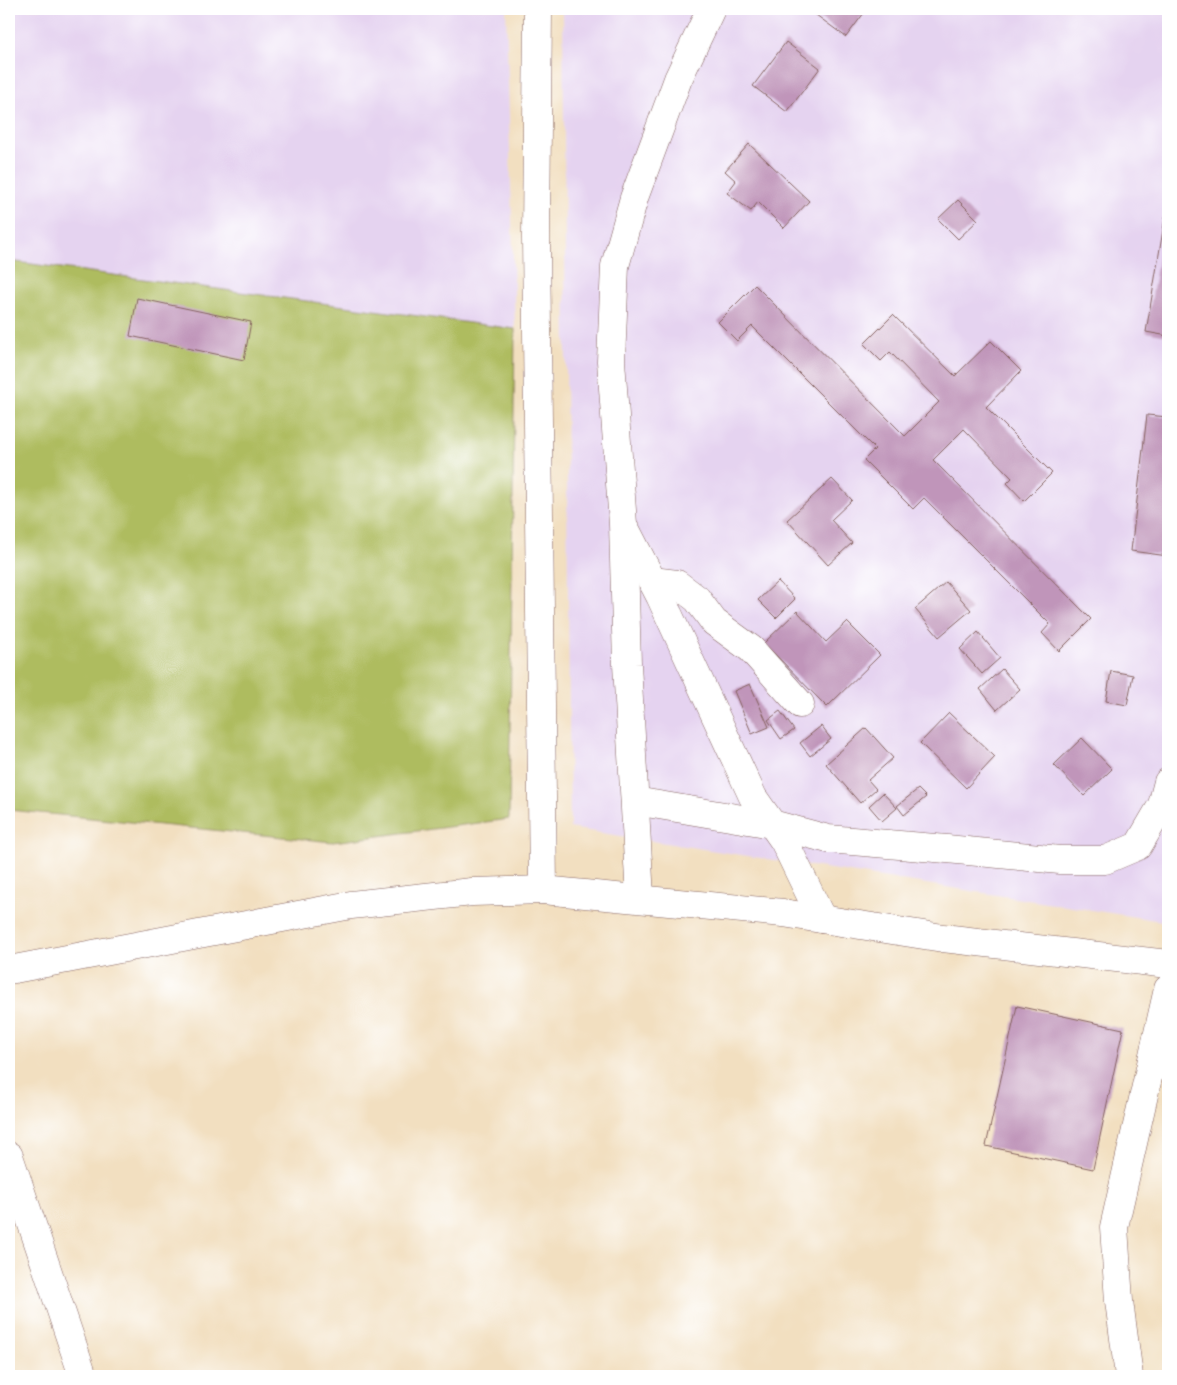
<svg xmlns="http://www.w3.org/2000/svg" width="1177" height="1385" viewBox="0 0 1177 1385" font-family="'Playpen Sans',sans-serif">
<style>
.built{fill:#e5d3f0}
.green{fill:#aebc5f;stroke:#7c6e45}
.building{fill:#c095ba}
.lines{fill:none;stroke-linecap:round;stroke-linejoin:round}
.minor-casing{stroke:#85625f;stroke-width:29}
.minor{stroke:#fff;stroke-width:28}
</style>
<rect width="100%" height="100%" fill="#fff"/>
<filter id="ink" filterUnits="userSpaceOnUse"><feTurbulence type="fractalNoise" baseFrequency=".02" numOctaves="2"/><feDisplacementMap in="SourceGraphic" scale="10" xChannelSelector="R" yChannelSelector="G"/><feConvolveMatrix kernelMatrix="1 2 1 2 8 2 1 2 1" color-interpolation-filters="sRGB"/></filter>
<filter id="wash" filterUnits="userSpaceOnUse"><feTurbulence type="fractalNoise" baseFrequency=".0096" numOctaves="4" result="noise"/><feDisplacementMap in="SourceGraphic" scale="20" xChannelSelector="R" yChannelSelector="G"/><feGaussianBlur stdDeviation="1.12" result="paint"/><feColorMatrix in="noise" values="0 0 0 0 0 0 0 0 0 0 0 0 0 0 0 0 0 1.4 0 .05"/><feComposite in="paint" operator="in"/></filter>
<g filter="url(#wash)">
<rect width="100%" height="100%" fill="#f2dfc0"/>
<!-- built -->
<g class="built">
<path d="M9,9h497l9,320 -506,-68z"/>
<path d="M563,9h605v913l-598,-94z"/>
</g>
<!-- green -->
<path class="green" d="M9,261l506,68 -6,490 -176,23 -324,-32z"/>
<g id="blocks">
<!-- building -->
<g class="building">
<path d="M815,9h52l-21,28 -34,-25z"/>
<path d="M786,42l34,26 -33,44 -34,-26z"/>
<path d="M749,144l60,57 -25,27 -26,-26 -7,9 -24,-18 9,-12 -11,-10z"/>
<path d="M958,200l20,20 -20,19 -20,-20z"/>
<path d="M1166,212h2v124l-22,-4z"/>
<path d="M755,285l150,151 34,-34 -49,-50 -9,9 -17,-17 29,-29 62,61 36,-35 30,30 -35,36 66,66 -28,28 -17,-18 5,-5 -48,-49 -31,31 158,159 -32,32 -17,-18 8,-9 -126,-126 -11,11 -49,-49 11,-11 -123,-123 -15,15 -19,-19z"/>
<path d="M137,298l114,24 -7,38 -114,-24z"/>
<path d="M1147,415l21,2v139l-37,-5z"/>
<path d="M832,479l20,21 -21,20 21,23 -24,22 -41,-45z"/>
<path d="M778,581l17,18 -19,19 -18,-18z"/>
<path d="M946,582l25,28 -32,27 -24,-28z"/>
<path d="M797,611l29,31 21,-20 33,33 -53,52 -63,-64z"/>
<path d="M978,632l22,26 -18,16 -22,-25z"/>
<path d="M1002,669l18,20 -23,21 -17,-21z"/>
<path d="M1111,671l22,4 -6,30 -21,-4z"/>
<path d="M750,684l19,43 -17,7 -18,-43z"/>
<path d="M780,711l14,19 -13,9 -13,-19z"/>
<path d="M949,713l46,44 -29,31 -46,-45z"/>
<path d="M821,726l10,13 -21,17 -10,-13z"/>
<path d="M866,728l27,30 -25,22 8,9 -16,14 -34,-39z"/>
<path d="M1082,738l30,31 -28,27 -30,-31z"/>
<path d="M918,789l8,8 -22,18 -7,-9z"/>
<path d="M883,793l14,15 -15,13 -13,-15z"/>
<path d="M1017,1006l106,23 -30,140 -107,-23z"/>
</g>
</g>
</g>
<g filter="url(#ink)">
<use href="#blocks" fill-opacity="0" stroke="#85625f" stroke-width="1"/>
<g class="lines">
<!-- minor casing -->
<g class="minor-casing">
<g id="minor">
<path d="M538,9l-2,228 7,653"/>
<path d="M626,530l34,66 93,201 31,44 38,78"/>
<path d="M652,581l25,3 20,15 17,23 37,27 49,55"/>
<path d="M635,801l137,23 56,15 119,10 113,11h45l33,-14 24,-41 6,-23"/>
<path d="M640,898l-13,-234 -4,-140 -12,-163 4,-95 19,-68 44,-119 33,-70"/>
<path d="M9,970l342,-65 121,-13 71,-2 240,23 160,25 225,26"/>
<path d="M9,1156l74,220"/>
<path d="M1129,1376l-10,-75 -5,-74 54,-238"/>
</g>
</g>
<!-- minor -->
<use href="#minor" class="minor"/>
</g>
</g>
<!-- margin -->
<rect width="1177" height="1385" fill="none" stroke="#fff" stroke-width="30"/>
</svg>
